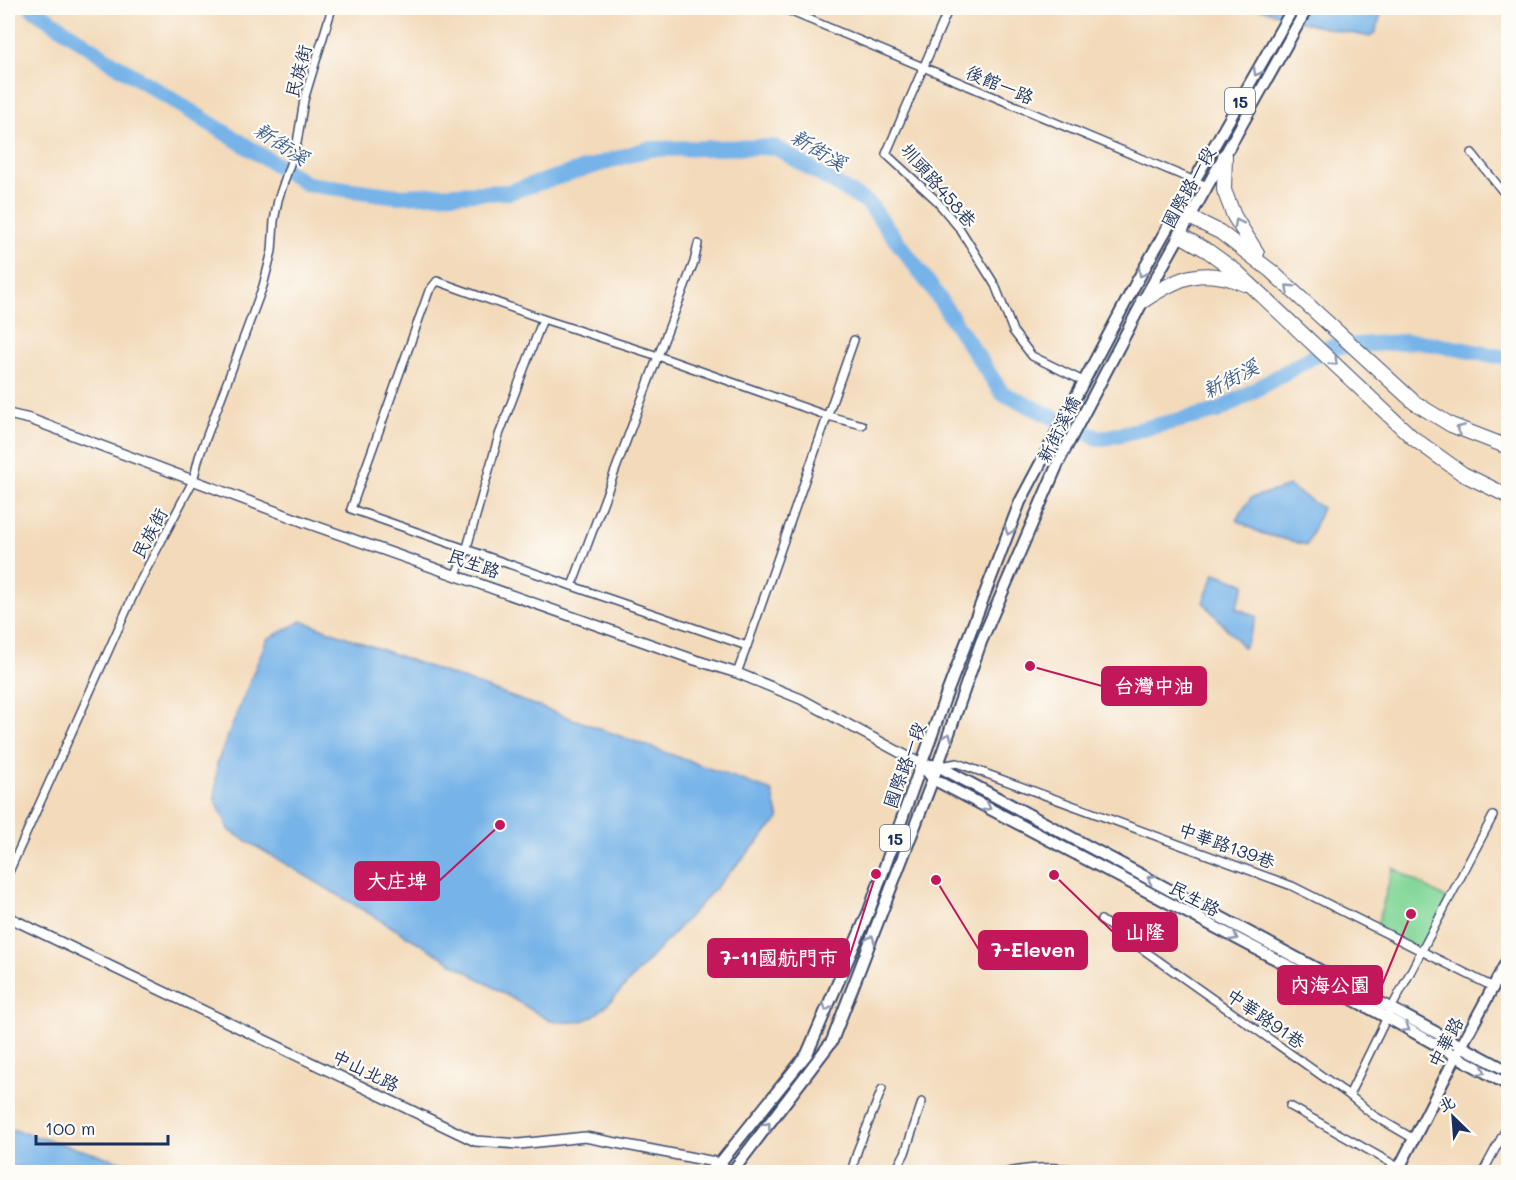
<svg xmlns="http://www.w3.org/2000/svg" width="1516" height="1180" viewBox="0 0 1516 1180" font-family="Mali,'LXGW WenKai TC',sans-serif">
<style>
.green{fill:#83d799;stroke:#4f837c;stroke-width:1.5}
.water{fill:#76b3e8;stroke:#4871a3;stroke-width:1.5}
.lines{fill:none;stroke-linecap:round;stroke-linejoin:round}
.river{stroke:#76b3e8;stroke-width:16}
.minor-casing{stroke:#3b496c;stroke-width:10}
.tertiary-casing{stroke:#3b496c;stroke-width:12}
.secondary-casing{stroke:#3b496c;stroke-width:14}
.primary-casing{stroke:#3b496c;stroke-width:14}
.motorway-casing{stroke:#3b496c;stroke-width:16}
.minor{stroke:#fff;stroke-width:7}
.tertiary{stroke:#fff;stroke-width:9}
.secondary{stroke:#fff;stroke-width:10}
.primary{stroke:#fff;stroke-width:10}
.motorway{stroke:#fff;stroke-width:14}
.oneway{stroke:#8d97ae}
.labels{text-anchor:middle;dominant-baseline:central;stroke-width:4.5;stroke-linejoin:round;paint-order:stroke}
.shield{fill:#fdfcf7;stroke:#5f6c8c;stroke-width:1.5}
.shield-label{font-size:16px;font-weight:bold;fill:#1b2f5e}
.street-label{font-size:18px;fill:#1b2f5e;stroke:#fdfcf7}
.water-label{font-size:20px;font-style:italic;fill:#3b5d8e;stroke:#fdfcf7}
.leader{fill:none;stroke:#c2185b;stroke-width:2}
.callout-dot{fill:#c2185b;stroke:#fdfcf7;stroke-width:2}
.callout{fill:#c2185b;stroke:#c2185b;stroke-width:2}
.callout-label{font-size:20px;text-anchor:middle;font-weight:bold;fill:#fff}
</style>
<rect width="100%" height="100%" fill="#fdfcf7"/>
<filter id="ink" filterUnits="userSpaceOnUse"><feTurbulence type="fractalNoise" baseFrequency=".0167" numOctaves="2"/><feDisplacementMap in="SourceGraphic" scale="12" xChannelSelector="R" yChannelSelector="G"/><feConvolveMatrix kernelMatrix="1 2 1 2 8 2 1 2 1" color-interpolation-filters="sRGB"/></filter>
<filter id="wash" filterUnits="userSpaceOnUse"><feTurbulence type="fractalNoise" baseFrequency=".008" numOctaves="4" result="noise"/><feDisplacementMap in="SourceGraphic" scale="24" xChannelSelector="R" yChannelSelector="G"/><feGaussianBlur stdDeviation="1.35" result="paint"/><feColorMatrix in="noise" values="0 0 0 0 0 0 0 0 0 0 0 0 0 0 0 0 0 1.4 0 .05"/><feComposite in="paint" operator="in"/></filter>
<g filter="url(#wash)">
<rect width="100%" height="100%" fill="#f3daba"/>
<!-- green -->
<path class="green" d="M1393,868l56,32 -28,52 -45,-23z"/>
<!-- water -->
<g class="water">
<path d="M1258,8h125l-8,25 -5,4 -58,-12z"/>
<path d="M1289,486l33,22 -15,37 -47,-12 -24,-13 15,-22z"/>
<path d="M1215,573l30,11 -9,24 21,9 -13,31 -41,-46z"/>
<path d="M302,621l470,170 7,28 -166,180c-25,24 -28,25 -63,22l-320,-190 -15,-31 2,-37 50,-124z"/>
<path d="M8,1128l148,44h-120l-28,-8z"/>
</g>
<g class="lines">
<!-- river -->
<path class="river" d="M32,8l78,53 197,123 91,12 111,-4 139,-43 127,-2 94,57 63,84 70,105 98,46 118,-28 112,-64 86,-6 92,17"/>
</g>
</g>
<g filter="url(#ink)">
<g class="lines">
<!-- minor casing -->
<g class="minor-casing">
<g id="minor">
<path d="M782,8l425,178"/>
<path d="M949,8l-63,146 49,45 25,30 35,56 18,46 19,25 51,25"/>
<path d="M1472,153l36,45"/>
<path d="M698,244l-4,18 -36,94 170,60 34,9"/>
<path d="M437,281l106,38 115,37 -86,230 -221,-77 78,-218z"/>
<path d="M456,574l10,-23 33,-116 44,-116"/>
<path d="M572,586l175,60 107,-306"/>
<path d="M737,673l10,-27"/>
<path d="M940,766l17,-3 335,123 201,101"/>
<path d="M8,874l129,-287 56,-106 6,-24 64,-171 9,-35 2,-30 4,-21 19,-57 7,-43 28,-92"/>
<path d="M1101,920l248,175 24,20 41,24"/>
<path d="M1349,1095l43,-88 101,-191"/>
<path d="M1290,1106l110,62"/>
<path d="M851,1172l7,-23 24,-60"/>
<path d="M895,1172l10,-19 17,-51"/>
<path d="M1008,1172c33,-7 58,-4 92,0"/>
<path d="M1483,1172l25,-47"/>
</g>
</g>
<!-- tertiary casing -->
<g class="tertiary-casing">
<g id="tertiary">
<path d="M8,414l22,5 274,103 391,138 42,13 64,26 120,65"/>
<path d="M8,917l467,224 44,3 66,-7 135,26 10,9"/>
</g>
</g>
<!-- secondary casing -->
<g class="secondary-casing">
<g id="secondary">
<path d="M921,764l12,15 455,239 120,67"/>
<path d="M931,765l7,1 570,305"/>
<path d="M1397,1172l59,-116 52,-97"/>
</g>
</g>
<!-- primary casing -->
<g class="primary-casing">
<g id="primary">
<path d="M710,1172l10,-9 87,-109 62,-143 76,-213 75,-196 117,-221 156,-273"/>
<path d="M732,1172l100,-131 101,-262 48,-137 78,-181 84,-160 164,-293"/>
</g>
</g>
<!-- motorway casing -->
<g class="motorway-casing">
<g id="motorway">
<path d="M1225,156l-1,34 10,26 23,37"/>
<path d="M1189,217l31,15 51,39 144,132 36,22 57,22"/>
<path d="M1180,235l28,16 29,21 176,166 50,36 45,22"/>
<path d="M1143,301c36,-24 59,-35 102,-17"/>
</g>
</g>
<!-- minor -->
<use href="#minor" class="minor"/>
<!-- tertiary -->
<use href="#tertiary" class="tertiary"/>
<!-- secondary -->
<use href="#secondary" class="secondary"/>
<!-- primary -->
<use href="#primary" class="primary"/>
<!-- motorway -->
<use href="#motorway" class="motorway"/>
</g>
<!-- one-way arrows -->
<defs><path id="oneway-chevron" d="M-2-3.5L2.5 0L-2 3.5" fill="none" stroke-width="1.6" stroke-linecap="round" stroke-linejoin="round" transform="scale(1.5)"/></defs>
<g class="oneway">
<use href="#oneway-chevron" transform="translate(1257 72) rotate(119)"/>
<use href="#oneway-chevron" transform="translate(1238 223) rotate(-117)"/>
<use href="#oneway-chevron" transform="translate(1142 273) rotate(120)"/>
<use href="#oneway-chevron" transform="translate(1289 288) rotate(-137)"/>
<use href="#oneway-chevron" transform="translate(1334 362) rotate(44)"/>
<use href="#oneway-chevron" transform="translate(1460 429) rotate(-157)"/>
<use href="#oneway-chevron" transform="translate(1009 531) rotate(111)"/>
<use href="#oneway-chevron" transform="translate(948 737) rotate(-71)"/>
<use href="#oneway-chevron" transform="translate(987 807) rotate(28)"/>
<use href="#oneway-chevron" transform="translate(1151 879) rotate(-152)"/>
<use href="#oneway-chevron" transform="translate(1234 937) rotate(28)"/>
<use href="#oneway-chevron" transform="translate(871 939) rotate(-69)"/>
<use href="#oneway-chevron" transform="translate(827 1007) rotate(113)"/>
<use href="#oneway-chevron" transform="translate(1406 1028) rotate(30)"/>
<use href="#oneway-chevron" transform="translate(1482 1071) rotate(29)"/>
<use href="#oneway-chevron" transform="translate(767 1126) rotate(-53)"/>
</g>
</g>
<g class="labels">
<!-- shield labels -->
<g class="shield">
<rect x="1225" y="88" width="30" height="26" rx="4.5"/>
<rect x="880" y="825" width="30" height="26" rx="4.5"/>
</g>
<g class="shield-label">
<text x="1240" y="101">15</text>
<text x="895" y="838">15</text>
</g>
<!-- street labels -->
<g class="street-label">
<text transform="translate(298 71) rotate(-75)">民族街</text>
<text transform="translate(1000 84) rotate(23)">後館一路</text>
<text transform="translate(939 185) rotate(49)">圳頭路458巷</text>
<text transform="translate(1188 187) rotate(-61)">國際路一段</text>
<text transform="translate(1058 429) rotate(-63)">新街溪橋</text>
<text transform="translate(149 533) rotate(-62)">民族街</text>
<text transform="translate(474 563) rotate(19)">民生路</text>
<text transform="translate(904 765) rotate(-70)">國際路一段</text>
<text transform="translate(1227 845) rotate(20)">中華路139巷</text>
<text transform="translate(1195 898) rotate(28)">民生路</text>
<text transform="translate(1266 1018) rotate(35)">中華路91巷</text>
<text transform="translate(1445 1042) rotate(-62)">中華路</text>
<text transform="translate(366 1070) rotate(26)">中山北路</text>
</g>
<!-- water labels -->
<g class="water-label">
<text transform="translate(282 143) rotate(33)">新街溪</text>
<text transform="translate(819 149) rotate(31)">新街溪</text>
<text transform="translate(1230 378) rotate(-27)">新街溪</text>
</g>
</g>
<!-- callouts -->
<path class="leader" d="M1030 666L1102 686M500 825L439 881M1054 875L1113 932M936 880L979 950M876 874L849 958M1411 914L1382 985"/>
<g class="callout-dot">
<circle cx="1030" cy="666" r="6"/>
<circle cx="500" cy="825" r="6"/>
<circle cx="1054" cy="875" r="6"/>
<circle cx="936" cy="880" r="6"/>
<circle cx="876" cy="874" r="6"/>
<circle cx="1411" cy="914" r="6"/>
</g>
<g class="callout">
<rect x="1102" y="667" width="104" height="38" rx="6"/>
<rect x="355" y="862" width="84" height="38" rx="6"/>
<rect x="1113" y="913" width="64" height="38" rx="6"/>
<rect x="979" y="931" width="108" height="38" rx="6"/>
<rect x="708" y="939" width="141" height="38" rx="6"/>
<rect x="1278" y="966" width="104" height="38" rx="6"/>
</g>
<g class="callout-label">
<text x="1154" y="693">台灣中油</text>
<text x="397" y="888">大庄埤</text>
<text x="1145" y="939">山隆</text>
<text x="1033" y="957">7-Eleven</text>
<text x="779" y="965">7-11國航門市</text>
<text x="1330" y="992">內海公園</text>
</g>
<!-- margin -->
<rect width="1516" height="1180" fill="none" stroke="#fdfcf7" stroke-width="30"/>
<!-- north arrow -->
<g transform="translate(1453 1117) rotate(335)" stroke="#fdfcf7" stroke-width="4.5" paint-order="stroke">
<path d="M0-4.5L10 22L0 15L-10 22Z" fill="#1b2f5e"/>
<text y="-9" font-size="16" font-weight="bold" text-anchor="middle" fill="#1b2f5e">北</text>
</g>
<!-- scale -->
<path d="M36 1135v9h132v-9" fill="none" stroke="#1b2f5e" stroke-width="3"/>
<text x="45" y="1135" font-size="18" fill="#1b2f5e" stroke="#fdfcf7" stroke-width="4.5" paint-order="stroke">100 m</text>
</svg>
